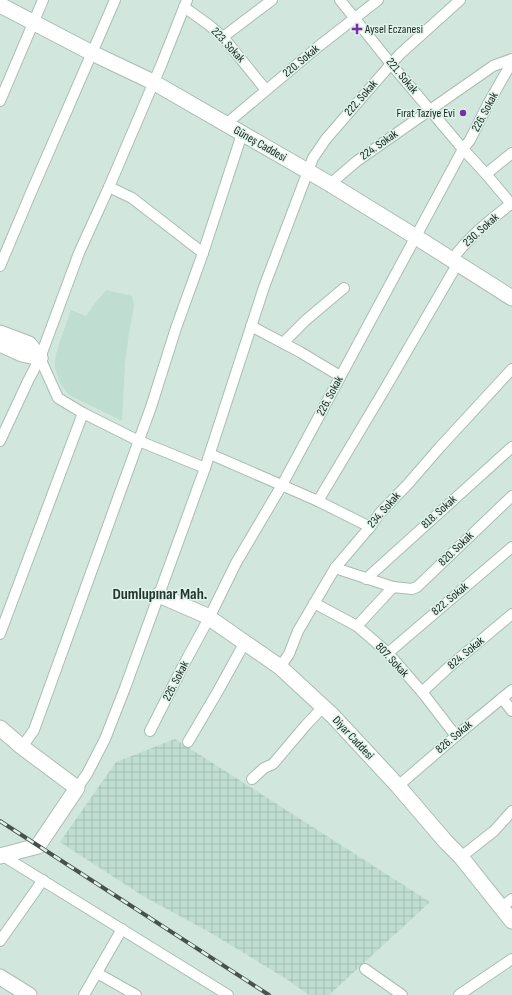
<svg xmlns="http://www.w3.org/2000/svg" width="512" height="995" viewBox="0 0 512 995" font-family="'Sofia Sans Condensed',sans-serif">
<style>
.built{fill:#c0ddd1}
.industrial{fill:url(#industrial-grid)}
.lines{fill:none;stroke-linecap:round;stroke-linejoin:round}
.street-casing{stroke:#a8bdb4;stroke-width:12}
.secondary-casing{stroke:#a8bdb4;stroke-width:17}
.street{stroke:#fff;stroke-width:10}
.secondary{stroke:#fff;stroke-width:15}
.rail-casing{stroke:#47524e;stroke-width:4}
.rail{stroke:#def4eb;stroke-width:2.5;stroke-dasharray:8;stroke-linecap:butt}
.poi-dot{fill:#7b2fa1;stroke:#def4eb;stroke-width:1.5}
.labels{text-anchor:middle;dominant-baseline:central;stroke-width:3;stroke-linejoin:round;paint-order:stroke}
.poi-label{font-size:12px;fill:#202825;stroke:#def4eb;text-anchor:start}
.street-label{font-size:12px;fill:#202825;stroke:#def4eb}
.district-label{font-size:16px;font-weight:bold;fill:#24362f;stroke:#def4eb}
</style>
<defs>
<pattern id="industrial-grid" width="8" height="8" patternUnits="userSpaceOnUse"><rect width="8" height="8" fill="#c0ddd1"/><path d="M0 4h8M4 0v8" fill="none" stroke="#a5beb3"/></pattern>
</defs>
<rect width="100%" height="100%" fill="#d1e7de"/>
<!-- built -->
<path class="built" d="M106,290l26,6 2,10 -5,27 -4,30 -3,58 -53,-26 -9,-12 -5,-15v-10l4,-14 12,-34 15,6 10,-14z"/>
<!-- industrial -->
<path class="industrial" d="M175,739l255,163 -101,93h-20l-24,-17 -74,-45 -68,-37 -83,-54 56,-80z"/>
<g class="lines">
<!-- street casing -->
<g class="street-casing">
<g id="street">
<path d="M340,0l51,64 72,85 23,25 26,31"/>
<path d="M184,7l25,18 14,12 43,53"/>
<path d="M223,37l49,-37"/>
<path d="M0,101l43,-101"/>
<path d="M226,124l93,-78 59,-46"/>
<path d="M486,174l26,-21"/>
<path d="M330,184l27,-23 136,-95 19,-7"/>
<path d="M109,187l23,11 71,55"/>
<path d="M452,260c16,-23 38,-40 60,-57"/>
<path d="M0,266l30,-71 85,-195"/>
<path d="M251,326l49,26 40,24"/>
<path d="M283,343l23,-23 38,-32"/>
<path d="M40,358l18,40 25,15 56,28 66,27"/>
<path d="M0,441l28,-60 12,-23 39,-105 30,-66 53,-124 25,-63"/>
<path d="M210,454l108,47 52,26"/>
<path d="M318,501l68,-114 72,-124"/>
<path d="M335,568l58,19"/>
<path d="M366,579l146,-132"/>
<path d="M314,603l43,23 31,27 34,39 34,44"/>
<path d="M357,626l36,-39 19,2 5,-2 95,-91"/>
<path d="M0,634l83,-221"/>
<path d="M388,653l124,-106"/>
<path d="M280,667l9,-13 9,-23 37,-63 35,-41 10,-14 28,-29 32,-37 72,-78"/>
<path d="M422,692l27,-25 63,-53"/>
<path d="M502,698l10,13"/>
<path d="M150,731l33,-65 26,-48 27,-55 46,-78 181,-336 7,-9 18,-36 24,-42"/>
<path d="M188,742l30,-51 27,-49"/>
<path d="M22,747l12,-17 117,-323 25,-79 27,-75 39,-119"/>
<path d="M252,779l12,-11 9,-4 33,-39 17,-18"/>
<path d="M398,786l58,-50 56,-46"/>
<path d="M77,788l10,-14 18,-35 20,-51 80,-220 59,-181 49,-129 13,-19 65,-75 9,-10 60,-54"/>
<path d="M0,854l228,141"/>
<path d="M461,857l33,-26 18,-20"/>
<path d="M502,907l10,-8"/>
<path d="M0,941l43,-61"/>
<path d="M365,969l37,26"/>
<path d="M97,973l39,22"/>
<path d="M84,995l38,-66"/>
<path d="M459,995l53,-36"/>
</g>
</g>
<!-- secondary casing -->
<g class="secondary-casing">
<g id="secondary">
<path d="M0,5l92,48 61,29 177,102 86,53 96,61"/>
<path d="M0,333l29,11 11,14"/>
<path d="M0,344l22,10 18,4"/>
<path d="M159,595l46,20 26,18 49,34 53,49 65,70 48,56 15,15 51,64"/>
<path d="M0,728l22,19 55,41 -39,58 -38,10"/>
<path d="M0,977l29,18"/>
</g>
</g>
<!-- street -->
<use href="#street" class="street"/>
<!-- secondary -->
<use href="#secondary" class="secondary"/>
<!-- rail casing -->
<g class="rail-casing">
<path id="rail" d="M0,821l269,174"/>
</g>
<!-- rail -->
<use href="#rail" class="rail"/>
</g>
<!-- markers -->
<g class="poi-dot">
<path d="M355 23h4v4h4v4h-4v4h-4v-4h-4v-4h4z"/>
<circle cx="463" cy="113" r="4"/>
</g>
<g class="labels">
<!-- poi labels -->
<g class="poi-label">
<text x="365" y="29">Aysel Eczanesi</text>
<text x="455" y="113" text-anchor="end">Fırat Taziye Evi</text>
</g>
<!-- street labels -->
<g class="street-label">
<text transform="translate(228 45) rotate(47)">223. Sokak</text>
<text transform="translate(301 61) rotate(-40)">220. Sokak</text>
<text transform="translate(402 76) rotate(50)">221. Sokak</text>
<text transform="translate(361 98) rotate(-49)">222. Sokak</text>
<text transform="translate(485 112) rotate(-62)">226. Sokak</text>
<text transform="translate(260 144) rotate(30)">Güneş Caddesi</text>
<text transform="translate(379 145) rotate(-35)">224. Sokak</text>
<text transform="translate(481 230) rotate(-42)">230. Sokak</text>
<text transform="translate(330 396) rotate(-62)">226. Sokak</text>
<text transform="translate(384 510) rotate(-49)">234. Sokak</text>
<text transform="translate(439 512) rotate(-42)">818. Sokak</text>
<text transform="translate(456 549) rotate(-44)">820. Sokak</text>
<text transform="translate(450 599) rotate(-40)">822. Sokak</text>
<text transform="translate(466 653) rotate(-40)">824. Sokak</text>
<text transform="translate(392 660) rotate(47)">807. Sokak</text>
<text transform="translate(176 681) rotate(-63)">226. Sokak</text>
<text transform="translate(454 737) rotate(-40)">826. Sokak</text>
<text transform="translate(353 738) rotate(47)">Diyar Caddesi</text>
</g>
<!-- district labels -->
<g class="district-label">
<text x="160" y="594">Dumlupınar Mah.</text>
</g>
</g>
</svg>
